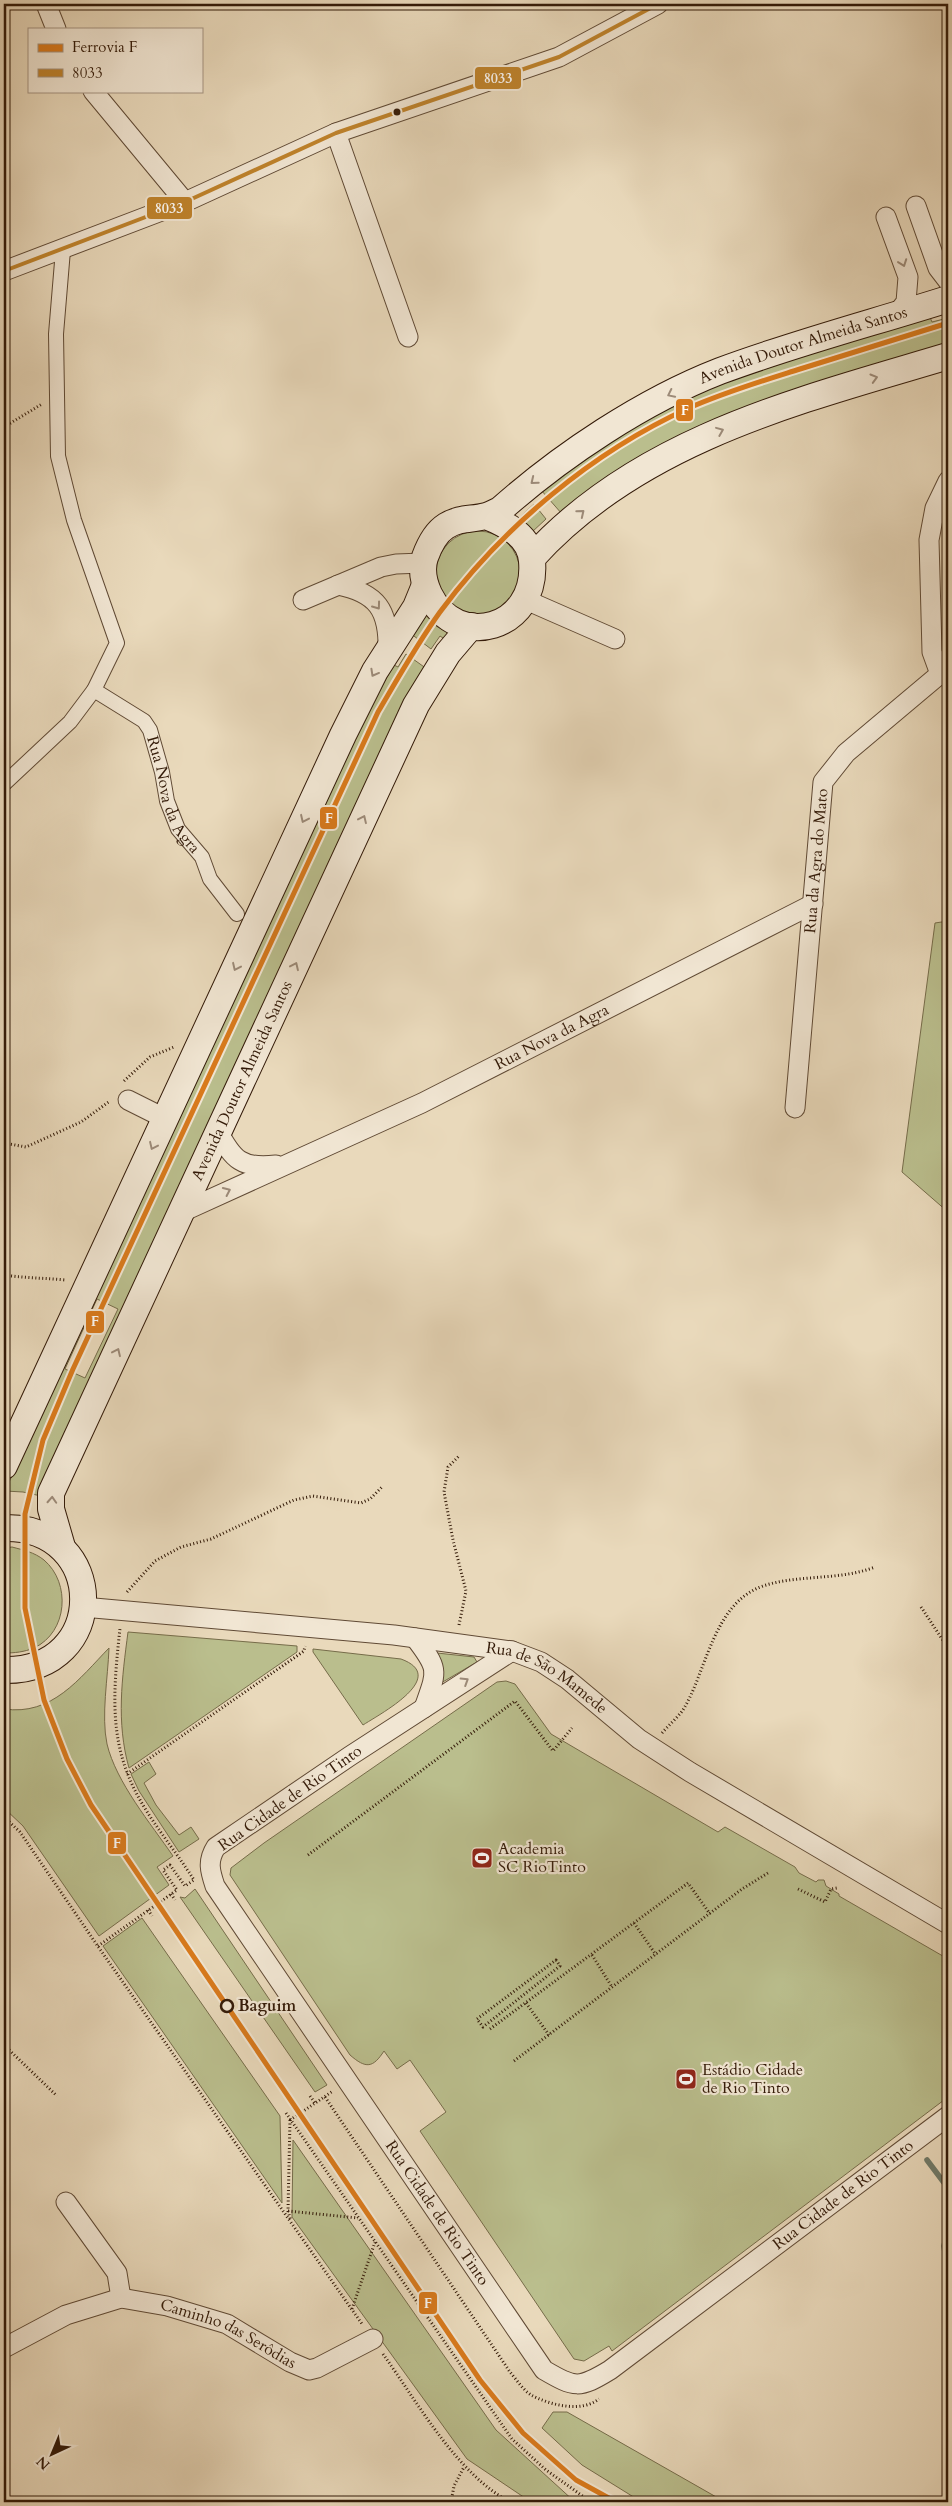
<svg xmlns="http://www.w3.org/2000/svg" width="952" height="2506" viewBox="0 0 952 2506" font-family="Cardo,serif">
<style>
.green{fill:#babe8d;stroke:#766c4a;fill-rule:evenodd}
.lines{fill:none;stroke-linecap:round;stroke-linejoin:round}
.stream{stroke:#707b6a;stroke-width:5.5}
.pedestrian-casing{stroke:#604a35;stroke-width:16}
.minor-casing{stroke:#604a35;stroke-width:21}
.secondary-casing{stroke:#331a08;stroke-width:28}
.path{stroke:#331a08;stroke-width:3;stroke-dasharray:1 2.5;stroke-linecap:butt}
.pedestrian{stroke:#f1e6d3;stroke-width:14}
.minor{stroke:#f1e6d3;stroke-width:19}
.secondary{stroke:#f1e6d3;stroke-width:26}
.bus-1-casing{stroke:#f1e6d3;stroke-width:8}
.bus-1{stroke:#bf832c;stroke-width:4}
.rail-1-casing{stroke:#f1e6d3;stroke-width:9}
.rail-1{stroke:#d97a1c;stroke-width:5}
.oneway{stroke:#9c8a78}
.bus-dot{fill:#331a08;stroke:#f1e6d3;stroke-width:2}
.stop-dot{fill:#f1e6d3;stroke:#331a08;stroke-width:2.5}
.labels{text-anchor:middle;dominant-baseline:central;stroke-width:4.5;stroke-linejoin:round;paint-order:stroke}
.street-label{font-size:16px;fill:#331a08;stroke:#f1e6d3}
.poi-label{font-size:16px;fill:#331a08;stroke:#f1e6d3;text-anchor:start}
.stop-label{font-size:16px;font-weight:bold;fill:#331a08;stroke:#f1e6d3;text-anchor:start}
.line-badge{stroke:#f1e6d3;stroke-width:2}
.badge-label{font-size:14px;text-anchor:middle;font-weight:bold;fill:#fff}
</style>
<rect width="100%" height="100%" fill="#e9d9bb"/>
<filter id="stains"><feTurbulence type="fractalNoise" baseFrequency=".004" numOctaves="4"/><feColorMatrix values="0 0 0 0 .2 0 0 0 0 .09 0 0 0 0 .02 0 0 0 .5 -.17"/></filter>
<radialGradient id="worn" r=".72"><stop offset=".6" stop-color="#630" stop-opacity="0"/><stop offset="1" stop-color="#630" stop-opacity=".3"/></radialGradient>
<!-- green -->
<g class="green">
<path d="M929,315l3,7 16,-4v29l-125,37 -261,130 -21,-24 103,-72 78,-37z"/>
<path d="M534,504l12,15 -14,13 -13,-14z"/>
<circle cx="478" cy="573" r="42"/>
<path d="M424,613l12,13 15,8 -5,6 -6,-4 -9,13 -21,-16z"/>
<path d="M406,654l21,15 -23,39 -65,132 -298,656 -18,-4 -18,-1 88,-194 280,-596 21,-36 4,2zM97,1299l21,10 -33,69 -20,-9z"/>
<path d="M948,921v291l-46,-40 33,-249z"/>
<path d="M12,1547c11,3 22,5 32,13 27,23 24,72 -10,88 -10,4 -19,5 -30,5v-105z"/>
<path d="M128,1632l169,14v6l-168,116c-13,-46 -7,-90 -1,-136z"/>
<path d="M109,1648c-1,29 -8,68 -2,96 9,38 44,80 66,112l-16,11 12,18 -70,51 -76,-110 -19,-18v-99c48,7 75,-30 105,-61z"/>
<path d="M313,1649l88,10c49,18 -21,55 -38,66l-50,-73z"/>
<path d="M437,1653l37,4 3,5 -36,21z"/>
<path d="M506,1681l9,3 36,50 167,98 7,-5 70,40 4,6 17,9 2,-2h6l2,6 13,8v2l109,63v138l-336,254 -3,-5 -25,15 -10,-2 -154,-228 26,-19 -36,-52 -13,9 -13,-18c-11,17 -18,18 -34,4l-120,-180 1,-7 33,-25 233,-161z"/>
<path d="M149,1762l7,12 -12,9 12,22 23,30 12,-8 8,12 -20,13 -40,-61 -8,-17z"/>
<path d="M195,1889l132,196 -12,7 -135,-195 5,1z"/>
<path d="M142,1918l138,198 2,87 -179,-257z"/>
<path d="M293,2140l203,290 79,72h-44l-64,-43 -175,-242z"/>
<path d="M553,2412h14l158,90 -85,-1 -58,-36 -40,-37z"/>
</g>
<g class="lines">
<!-- stream -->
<g class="stream">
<path d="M927,2160l21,28"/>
<path d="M948,2230l-4,16 4,26"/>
</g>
<!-- pedestrian casing -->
<g class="pedestrian-casing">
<g id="pedestrian">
<path id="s1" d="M94,690l50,31 6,9 12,42 5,29 11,28 24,28 8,22 27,35"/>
<path d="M4,784l66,-62 24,-32 23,-47 -43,-123 -16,-64 -2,-122 7,-84"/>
</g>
</g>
<!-- minor casing -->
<g class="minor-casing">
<g id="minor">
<path d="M46,4l10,25"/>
<path d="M93,91l92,111"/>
<path d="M336,133l72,204"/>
<path d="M916,206l22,62 10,13"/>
<path d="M886,217l22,60 -2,25 -10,13"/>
<path d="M4,271l181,-69 151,-69 223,-76 99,-53"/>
<path d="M338,585c39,8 51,25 50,65"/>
<path d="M303,600l78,-33 15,-3 27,-1"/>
<path d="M526,600l89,39"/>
<path d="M940,674l-8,-22 -3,-112 6,-32 13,-27"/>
<path d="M128,1100l38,19"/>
<path id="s2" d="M795,1108l28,-326 23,-29 94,-79 8,2"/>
<path d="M218,1131c15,29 24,38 58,34"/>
<path id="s3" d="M182,1212l240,-109 391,-199"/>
<path id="s4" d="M83,1607l311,28 118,16 29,11 26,17 72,60 51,33 258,152"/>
<path d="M415,1638c25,32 22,33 9,70"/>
<path id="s5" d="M512,1651l-162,105 -134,91c-9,14 -6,24 -1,39l329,484c31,18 35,19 66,0l338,-254"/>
<path d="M66,2202l51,71 4,25"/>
<path id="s6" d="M4,2348l62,-33 55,-17 46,8 60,18 63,38 19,8 8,-2 56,-29"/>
</g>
</g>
<!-- secondary casing -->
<g class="secondary-casing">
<g id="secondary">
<path id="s7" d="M486,516c20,8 44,20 46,45 6,68 -75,91 -103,33 -5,-11 -8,-25 -4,-37 4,-11 10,-24 21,-31 15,-9 25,-6 40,-10 5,-1 9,-4 14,-6 62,-55 143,-109 220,-139 75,-28 152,-48 228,-72"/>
<path d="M532,558c107,-119 269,-158 416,-202"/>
<path d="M4,1466l339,-731 32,-64 41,-64 9,-22"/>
<path d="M4,1528c105,-2 106,144 0,142"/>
<path id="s8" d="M62,1547l-11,-38v-16l365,-788 32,-52 23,-27"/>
</g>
</g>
<!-- path -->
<g class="path">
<path d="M4,427l38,-23"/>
<path d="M124,1081l26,-24 24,-10"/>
<path d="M4,1143l22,4 55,-25 29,-21"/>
<path d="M4,1275c21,3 40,3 61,5"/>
<path d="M127,1592l28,-31 26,-14 30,-8 83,-39 19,-4 48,7 9,-4 12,-12"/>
<path d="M921,1607l27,41"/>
<path d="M459,1625l7,-34 -13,-51 -9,-48 4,-25 11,-11"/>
<path d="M662,1733c7,-8 15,-15 21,-23 24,-39 30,-107 80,-124 36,-12 76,-5 112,-19"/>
<path d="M127,1774l177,-123 1,-5"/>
<path d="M4,1817l16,15 77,113 265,379"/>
<path d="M308,1855l207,-154 38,50 19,-23"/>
<path d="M798,1889l27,13 6,-13 6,-1"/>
<path d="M171,1894l4,6"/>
<path d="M148,1910l4,6"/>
<path d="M634,1923l22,32"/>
<path d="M98,1946l79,-56 -14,-20 7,-5 15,21 9,-6c-22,-35 -53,-69 -67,-108 -18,-46 -12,-96 -7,-144"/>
<path d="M592,1955l20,32"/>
<path d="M556,1960l4,6 -77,61 -6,-8z"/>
<path d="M526,2003l23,32"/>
<path d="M490,2029l198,-146 22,31"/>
<path d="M4,2045l53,51"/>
<path d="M514,2061l228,-172 26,-16"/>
<path d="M310,2096l5,7"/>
<path d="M325,2097l185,275c6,7 13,18 21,23 19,10 50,18 68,4"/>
<path d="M286,2113l226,326 34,31 45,32"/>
<path d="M290,2120l43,-29"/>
<path d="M290,2120l-2,91 3,10"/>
<path d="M288,2211l70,7"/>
<path d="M352,2309l23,-67"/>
<path d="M383,2354c35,49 74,120 127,148"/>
<path d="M451,2502l3,-16 10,-19"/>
</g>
<!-- pedestrian -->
<use href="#pedestrian" class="pedestrian"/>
<!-- minor -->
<use href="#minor" class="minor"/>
<!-- secondary -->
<use href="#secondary" class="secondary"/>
<!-- bus-1 casing -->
<g class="bus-1-casing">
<path id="bus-1" d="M4,271l181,-69 151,-69 223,-76 99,-53"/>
</g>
<!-- bus-1 -->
<use href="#bus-1" class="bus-1"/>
<!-- rail-1 casing -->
<g class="rail-1-casing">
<path id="rail-1" d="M616,2502l-40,-22 -53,-47 -43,-53 -389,-575 -24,-46 -23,-59 -19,-92v-94l18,-74 30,-71 305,-657c20,-34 39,-68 62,-100 63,-85 152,-160 249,-204 36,-16 73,-27 111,-39 49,-15 99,-31 148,-46"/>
</g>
<!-- rail-1 -->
<use href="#rail-1" class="rail-1"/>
</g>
<!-- one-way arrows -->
<defs><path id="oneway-chevron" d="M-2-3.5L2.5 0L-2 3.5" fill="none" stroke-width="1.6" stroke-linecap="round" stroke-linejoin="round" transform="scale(1.25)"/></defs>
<g class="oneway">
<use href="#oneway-chevron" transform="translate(903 263) rotate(70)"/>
<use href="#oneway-chevron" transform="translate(874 378) rotate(-16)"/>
<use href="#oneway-chevron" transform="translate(671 394) rotate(154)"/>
<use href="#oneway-chevron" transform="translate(720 431) rotate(-22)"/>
<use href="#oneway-chevron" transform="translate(534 481) rotate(141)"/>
<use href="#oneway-chevron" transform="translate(581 513) rotate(-39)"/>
<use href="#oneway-chevron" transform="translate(377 606) rotate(54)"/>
<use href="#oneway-chevron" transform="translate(374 673) rotate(119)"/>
<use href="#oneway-chevron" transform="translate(304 819) rotate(115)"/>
<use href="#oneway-chevron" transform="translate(363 819) rotate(-65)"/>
<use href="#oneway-chevron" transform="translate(295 966) rotate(-65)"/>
<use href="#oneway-chevron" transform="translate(236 967) rotate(115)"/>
<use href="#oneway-chevron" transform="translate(153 1146) rotate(115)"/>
<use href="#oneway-chevron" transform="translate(227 1191) rotate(-25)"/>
<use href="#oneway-chevron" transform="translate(117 1352) rotate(-65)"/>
<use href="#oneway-chevron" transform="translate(52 1500) rotate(-87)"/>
<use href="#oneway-chevron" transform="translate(465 1681) rotate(-32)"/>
</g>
<!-- icons -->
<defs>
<g id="stadium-square" transform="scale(1.125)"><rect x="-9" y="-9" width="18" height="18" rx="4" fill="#8f2418" stroke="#f1e6d3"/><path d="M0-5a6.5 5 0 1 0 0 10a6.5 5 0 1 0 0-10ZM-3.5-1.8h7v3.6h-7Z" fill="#fff"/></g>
</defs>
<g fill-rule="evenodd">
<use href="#stadium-square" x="482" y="1858"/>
<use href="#stadium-square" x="686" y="2079"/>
</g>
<!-- markers -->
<circle class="bus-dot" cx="397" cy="112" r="4.5"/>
<circle class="stop-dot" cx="227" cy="2006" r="6"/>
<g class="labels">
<!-- street labels -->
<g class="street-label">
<text stroke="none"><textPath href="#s7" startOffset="708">Avenida Doutor Almeida Santos</textPath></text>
<text stroke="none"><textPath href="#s1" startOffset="139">Rua Nova da Agra</textPath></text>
<text stroke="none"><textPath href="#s2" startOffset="248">Rua da Agra do Mato</textPath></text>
<text stroke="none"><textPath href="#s3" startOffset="409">Rua Nova da Agra</textPath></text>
<text stroke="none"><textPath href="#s8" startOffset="510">Avenida Doutor Almeida Santos</textPath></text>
<text stroke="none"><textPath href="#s4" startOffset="474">Rua de São Mamede</textPath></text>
<text transform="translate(290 1798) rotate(-35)">Rua Cidade de Rio Tinto</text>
<text stroke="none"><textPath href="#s5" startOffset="1345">Rua Cidade de Rio Tinto</textPath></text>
<text stroke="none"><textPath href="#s5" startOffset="791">Rua Cidade de Rio Tinto</textPath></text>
<text stroke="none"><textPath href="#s6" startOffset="242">Caminho das Serôdias</textPath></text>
</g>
<!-- poi labels -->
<g class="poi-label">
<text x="498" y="1849">Academia<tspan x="498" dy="18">SC RioTinto</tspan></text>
<text x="702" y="2070">Estádio Cidade<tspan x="702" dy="18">de Rio Tinto</tspan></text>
</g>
<!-- stop labels -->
<g class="stop-label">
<text x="238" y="2006">Baguim</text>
</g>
</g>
<g class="line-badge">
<rect x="474" y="66" width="48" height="24" rx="5" fill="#bf832c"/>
<rect x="146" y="196" width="47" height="24" rx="5" fill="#bf832c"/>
<rect x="675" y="398" width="19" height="24" rx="5" fill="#d97a1c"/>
<rect x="319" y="806" width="19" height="24" rx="5" fill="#d97a1c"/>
<rect x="85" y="1310" width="20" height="24" rx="5" fill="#d97a1c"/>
<rect x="107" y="1831" width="20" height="24" rx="5" fill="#d97a1c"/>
<rect x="418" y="2291" width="20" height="24" rx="5" fill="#d97a1c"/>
</g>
<g class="badge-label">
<text x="498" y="83">8033</text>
<text x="169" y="213">8033</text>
<text x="685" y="415">F</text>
<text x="329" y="823">F</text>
<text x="95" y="1326">F</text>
<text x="117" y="1848">F</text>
<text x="428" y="2308">F</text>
</g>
<!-- margin -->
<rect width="952" height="2506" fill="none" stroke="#e9d9bb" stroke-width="20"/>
<rect x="5" y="5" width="942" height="2496" fill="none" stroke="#331a08" stroke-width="2.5"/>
<rect x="10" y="10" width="932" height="2486" fill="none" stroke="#331a08"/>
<!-- legend -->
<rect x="28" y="28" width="175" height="65" fill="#f1e6d3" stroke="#a59482"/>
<rect x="38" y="44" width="25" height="8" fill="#d97a1c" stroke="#a59482"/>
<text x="72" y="52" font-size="15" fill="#331a08">Ferrovia F</text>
<rect x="38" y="69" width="25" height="8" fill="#bf832c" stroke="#a59482"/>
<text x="72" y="78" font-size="15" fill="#331a08">8033</text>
<!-- north arrow -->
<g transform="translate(52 2454) rotate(224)" stroke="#f1e6d3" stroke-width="4" paint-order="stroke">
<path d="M0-4L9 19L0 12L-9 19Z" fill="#331a08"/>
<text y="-8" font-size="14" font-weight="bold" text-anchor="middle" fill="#331a08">N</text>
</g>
<rect width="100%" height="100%" filter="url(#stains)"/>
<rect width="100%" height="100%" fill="url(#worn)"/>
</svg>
